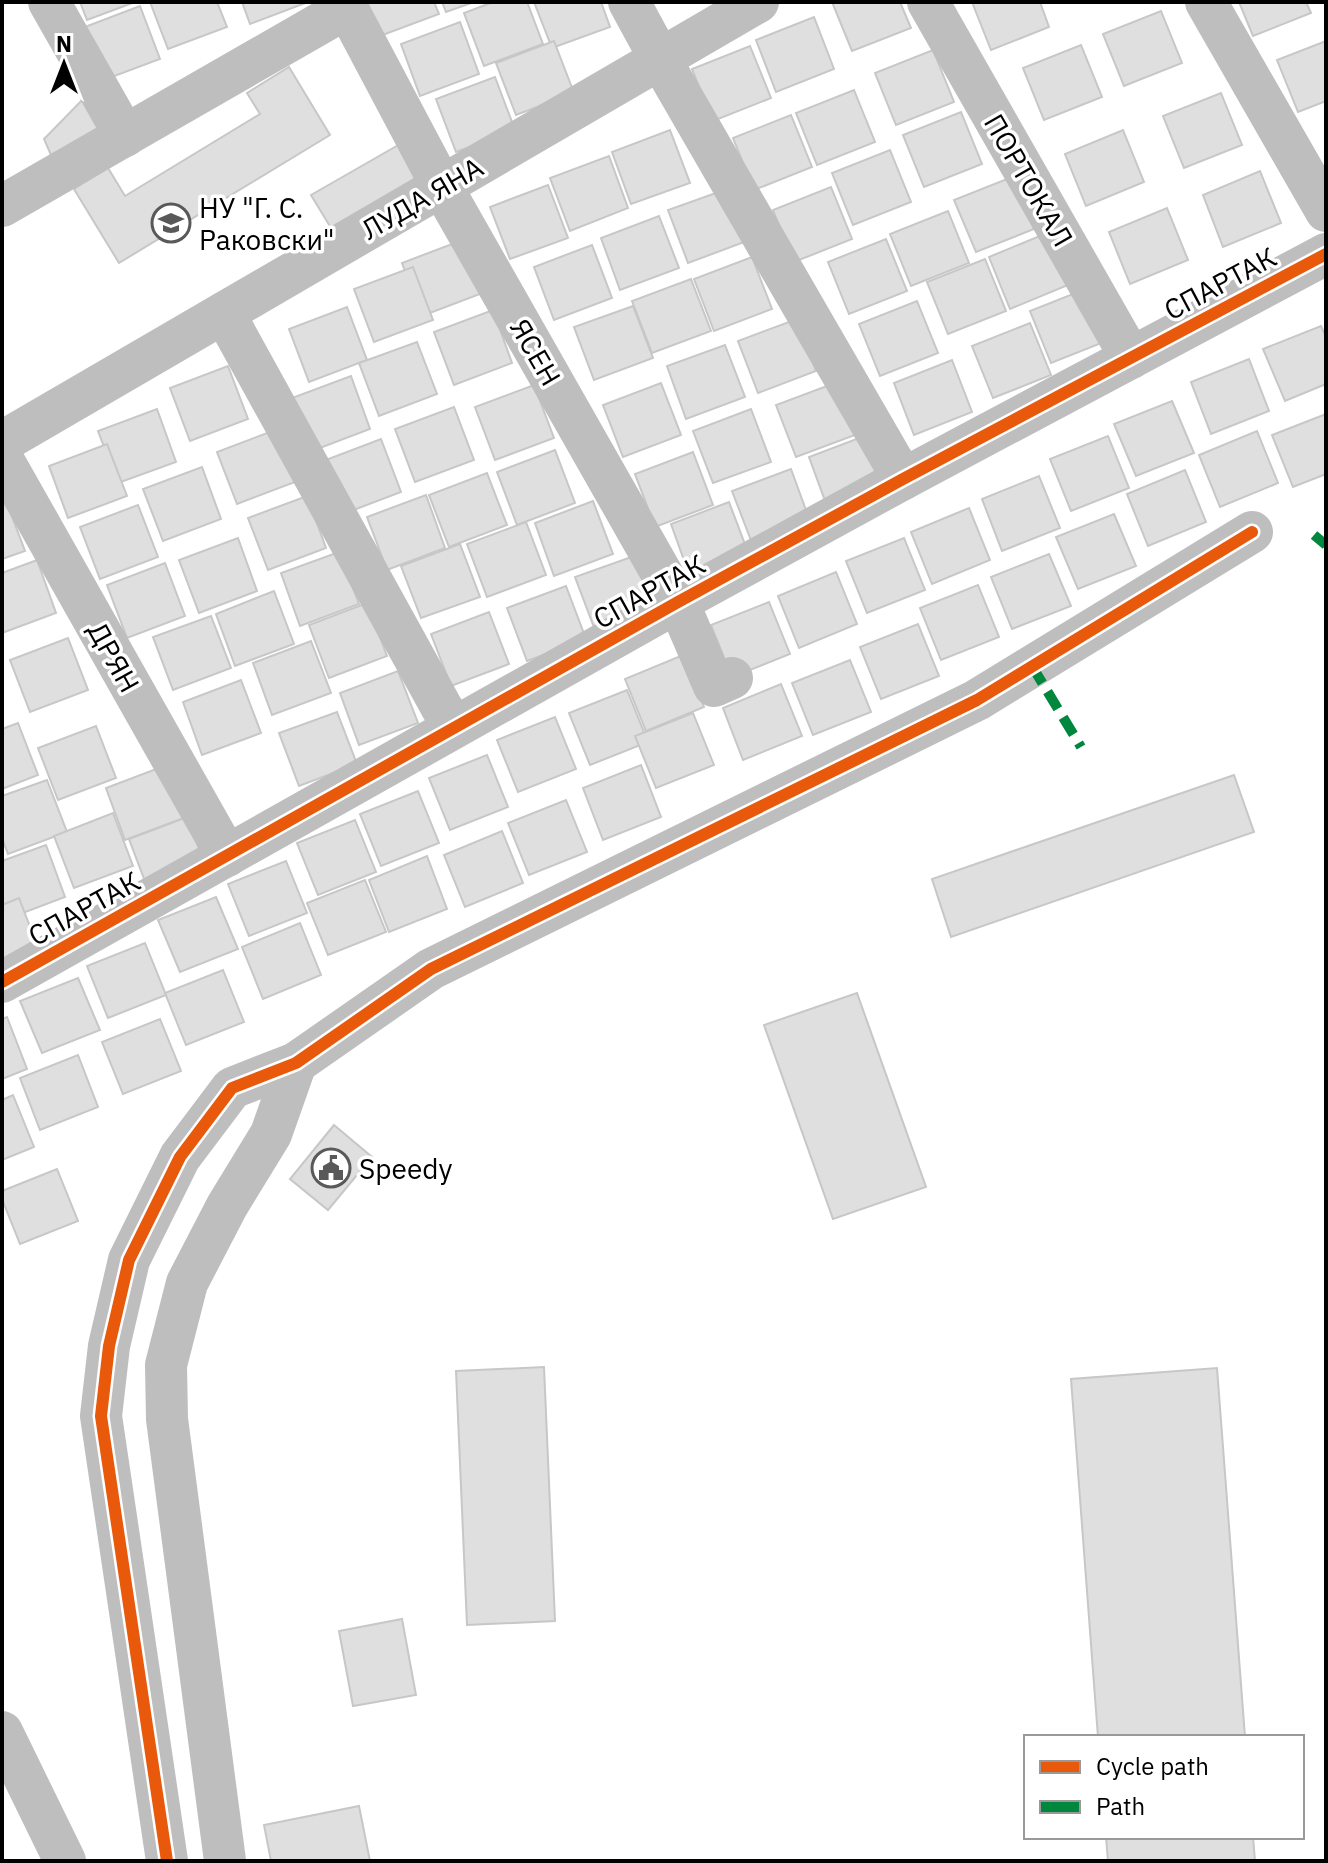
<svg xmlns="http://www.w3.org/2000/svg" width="1328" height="1863" viewBox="0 0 1328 1863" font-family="'IBM Plex Sans',sans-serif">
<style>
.building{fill:#dfdfdf;stroke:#c7c7c7;stroke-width:2}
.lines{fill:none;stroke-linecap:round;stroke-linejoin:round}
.street{stroke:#bebebe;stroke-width:42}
.quiet{stroke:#00873e;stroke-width:10;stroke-dasharray:20 10;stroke-linecap:butt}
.cycleway-casing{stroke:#fff;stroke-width:17}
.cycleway{stroke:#e8590c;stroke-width:12}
.labels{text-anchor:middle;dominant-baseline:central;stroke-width:7;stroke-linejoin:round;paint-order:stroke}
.street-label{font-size:28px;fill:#000;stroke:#fff}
.poi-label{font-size:28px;fill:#000;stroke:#fff;text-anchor:start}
</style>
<rect width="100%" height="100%" fill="#fff"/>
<!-- building -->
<g class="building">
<path d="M80,2h55l-48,18z"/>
<path d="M150,2h67l10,25 -59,22z"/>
<path d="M242,2h66l-58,22z"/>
<path d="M367,2h67l5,12 -59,22z"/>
<path d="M442,2h32l-28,10z"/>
<path d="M493,2h34l16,42 -59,22 -20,-53z"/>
<path d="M534,2h67l9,25 -58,21z"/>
<path d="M832,2h68l11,26 -59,23z"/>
<path d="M972,2h68l9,25 -58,23z"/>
<path d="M1239,2h67l5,11 -58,23z"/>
<path d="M140,6l20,53 -59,22 -19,-53z"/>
<path d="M1161,11l21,52 -58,23 -21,-52z"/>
<path d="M814,17l20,52 -58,23 -20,-52z"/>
<path d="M460,22l19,52 -59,22 -19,-52z"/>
<path d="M554,41l20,52 -58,22 -20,-52z"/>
<path d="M1326,41v60l-28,11 -21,-52z"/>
<path d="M1081,45l21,52 -58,23 -21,-52z"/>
<path d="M750,46l21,52 -58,23 -21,-52z"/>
<path d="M933,50l21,52 -58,23 -21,-52z"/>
<path d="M289,67l41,68 -211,128 -45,-74 34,-21 17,28 135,-82 -13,-21z"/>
<path d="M495,77l20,53 -59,22 -20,-53z"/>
<path d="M854,90l21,52 -58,23 -21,-52z"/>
<path d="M89,93l16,38 -54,24 -7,-16z"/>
<path d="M1221,93l21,52 -58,23 -21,-52z"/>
<path d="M961,112l21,52 -58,23 -21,-52z"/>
<path d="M791,115l21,52 -58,23 -21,-52z"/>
<path d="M670,130l20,53 -59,21 -19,-52z"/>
<path d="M1123,130l21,52 -58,24 -21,-52z"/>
<path d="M400,144l19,34 -88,50 -20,-33z"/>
<path d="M890,150l21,52 -58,23 -21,-52z"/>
<path d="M609,156l19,52 -58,23 -20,-53z"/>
<path d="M1260,171l21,52 -58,24 -20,-52z"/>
<path d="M1012,177l22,52 -58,23 -22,-52z"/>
<path d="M548,185l20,53 -58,21 -20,-52z"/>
<path d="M831,187l21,52 -58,23 -21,-52z"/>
<path d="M727,189l20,52 -59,22 -20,-53z"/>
<path d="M1167,208l21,52 -58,24 -21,-52z"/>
<path d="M948,211l21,52 -58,23 -21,-52z"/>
<path d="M659,216l20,52 -59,22 -19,-52z"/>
<path d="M1047,233l21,52 -58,24 -21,-52z"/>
<path d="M886,239l21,52 -58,23 -21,-52z"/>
<path d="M460,241l20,53 -58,22 -20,-53z"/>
<path d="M592,245l20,53 -58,22 -20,-53z"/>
<path d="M752,257l20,52 -58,22 -20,-52z"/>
<path d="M985,259l21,52 -58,23 -21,-52z"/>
<path d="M413,267l20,53 -59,22 -20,-53z"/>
<path d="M691,279l20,52 -59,22 -20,-52z"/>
<path d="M1088,288l21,52 -58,23 -21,-52z"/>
<path d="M917,301l21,52 -58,23 -21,-52z"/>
<path d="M633,306l20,52 -59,22 -20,-53z"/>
<path d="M347,307l20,53 -58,22 -20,-53z"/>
<path d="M493,310l19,53 -58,22 -20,-53z"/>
<path d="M797,319l19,52 -58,22 -20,-52z"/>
<path d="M1030,323l21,52 -58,23 -21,-52z"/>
<path d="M1321,326l5,11v47l-41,17 -22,-52z"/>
<path d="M417,342l20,52 -58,22 -20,-53z"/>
<path d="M725,345l20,52 -59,22 -19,-53z"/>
<path d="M1249,359l20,52 -58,23 -20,-52z"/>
<path d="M952,360l20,52 -58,23 -20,-52z"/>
<path d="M228,366l20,53 -58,22 -20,-53z"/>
<path d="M351,376l19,53 -58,22 -20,-53z"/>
<path d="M661,383l20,52 -58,22 -20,-52z"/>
<path d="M835,383l20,52 -59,22 -20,-52z"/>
<path d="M534,385l20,53 -59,22 -20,-53z"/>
<path d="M1172,401l22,52 -58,23 -22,-52z"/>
<path d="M454,407l20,53 -59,22 -20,-53z"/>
<path d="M157,409l19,53 -58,21 -20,-52z"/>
<path d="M751,409l20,53 -58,21 -20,-52z"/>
<path d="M1326,414v60l-33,13 -21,-52z"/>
<path d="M275,430l20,52 -58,22 -20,-52z"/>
<path d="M1257,431l21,52 -58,24 -21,-52z"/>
<path d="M867,435l20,53 -59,21 -19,-52z"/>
<path d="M1108,436l21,52 -58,23 -21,-52z"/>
<path d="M381,439l20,53 -58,22 -20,-53z"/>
<path d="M107,444l20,52 -59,22 -19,-52z"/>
<path d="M555,450l20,53 -58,22 -20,-53z"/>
<path d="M693,452l20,53 -58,22 -20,-53z"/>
<path d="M202,467l19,52 -58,22 -20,-52z"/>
<path d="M791,469l19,52 -58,22 -20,-52z"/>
<path d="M1185,470l21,52 -58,24 -21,-52z"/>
<path d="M487,473l20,52 -58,22 -20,-52z"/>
<path d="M1039,476l21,52 -58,23 -20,-52z"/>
<path d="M426,495l19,53 -58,22 -20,-53z"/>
<path d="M307,496l19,52 -58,22 -20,-52z"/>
<path d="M5,498l20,53 -23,8v-60z"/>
<path d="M593,501l20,53 -59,22 -19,-53z"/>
<path d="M729,502l20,53 -59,22 -19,-53z"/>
<path d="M138,505l20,52 -58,22 -20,-52z"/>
<path d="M969,508l21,52 -58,24 -21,-52z"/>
<path d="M1114,514l22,52 -58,23 -22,-52z"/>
<path d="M526,522l20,53 -59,22 -20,-53z"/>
<path d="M238,538l19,53 -58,22 -20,-53z"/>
<path d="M904,538l21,52 -58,23 -21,-52z"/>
<path d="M460,544l20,53 -59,21 -20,-52z"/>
<path d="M339,552l20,52 -59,22 -19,-53z"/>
<path d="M1049,554l22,52 -59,23 -21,-52z"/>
<path d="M634,556l20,52 -59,22 -20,-53z"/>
<path d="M37,560l19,53 -54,20v-60z"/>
<path d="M165,563l20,53 -58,22 -20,-53z"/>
<path d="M836,572l21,52 -58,24 -21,-52z"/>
<path d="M978,585l21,52 -58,23 -21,-52z"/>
<path d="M566,586l20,53 -59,22 -20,-53z"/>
<path d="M274,591l20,53 -59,22 -19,-52z"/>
<path d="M769,602l21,52 -58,23 -21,-52z"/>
<path d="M367,603l20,53 -58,22 -20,-53z"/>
<path d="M489,612l20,52 -58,22 -20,-52z"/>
<path d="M211,616l20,52 -58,22 -20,-53z"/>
<path d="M918,624l21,52 -58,23 -21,-52z"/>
<path d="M68,638l20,52 -58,22 -20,-52z"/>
<path d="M311,641l20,52 -59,22 -19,-52z"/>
<path d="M683,655l21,52 -58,24 -21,-52z"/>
<path d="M850,660l21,52 -58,23 -21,-52z"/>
<path d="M398,671l20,52 -59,22 -19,-52z"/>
<path d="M241,680l20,53 -59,22 -19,-53z"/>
<path d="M781,684l21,52 -59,24 -20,-52z"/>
<path d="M627,690l21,52 -58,23 -21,-52z"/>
<path d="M337,712l20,52 -58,22 -20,-53z"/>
<path d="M693,713l21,52 -58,23 -21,-52z"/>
<path d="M555,717l21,52 -58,23 -21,-52z"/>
<path d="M18,723l20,52 -36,14v-60z"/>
<path d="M96,726l20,52 -58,22 -20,-52z"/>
<path d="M487,755l21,52 -58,23 -21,-52z"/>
<path d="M641,765l20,52 -58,23 -20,-52z"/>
<path d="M164,766l20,52 -59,22 -19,-52z"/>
<path d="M1234,775l20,57 -303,105 -19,-58z"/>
<path d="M47,780l20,52 -59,22 -6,-16v-42z"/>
<path d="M418,791l21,52 -58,23 -21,-52z"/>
<path d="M566,800l21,52 -58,23 -21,-52z"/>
<path d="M113,813l20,53 -59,22 -20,-52z"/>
<path d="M187,817l20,53 -58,22 -20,-53z"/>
<path d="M355,820l21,52 -58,23 -21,-52z"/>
<path d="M502,831l21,52 -58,24 -21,-52z"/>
<path d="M46,845l19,52 -58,22 -5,-13v-45z"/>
<path d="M427,856l20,53 -58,23 -20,-52z"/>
<path d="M286,861l21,52 -58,23 -21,-52z"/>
<path d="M365,880l21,52 -58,23 -21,-52z"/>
<path d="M216,897l22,52 -58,23 -22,-52z"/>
<path d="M19,898l20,52 -37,14v-59z"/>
<path d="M300,923l21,52 -58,24 -21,-52z"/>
<path d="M145,943l21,52 -58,23 -21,-52z"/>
<path d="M223,970l21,52 -58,23 -21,-52z"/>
<path d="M78,978l22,52 -58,23 -22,-52z"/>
<path d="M857,993l69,194 -93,32 -69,-194z"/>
<path d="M7,1017l20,52 -25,10v-60z"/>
<path d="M160,1019l21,52 -58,23 -21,-52z"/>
<path d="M78,1055l20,52 -58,23 -20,-52z"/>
<path d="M13,1095l21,52 -32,13v-60z"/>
<path d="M334,1125l38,32 -44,53 -38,-31z"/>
<path d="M57,1169l21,52 -58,23 -18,-45v-8z"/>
<path d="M544,1367l11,254 -88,4 -11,-254z"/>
<path d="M1217,1368l28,369h-147l-27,-358z"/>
<path d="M402,1619l14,76 -63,11 -14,-75z"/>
<path d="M359,1806l11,55h-99l-7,-36z"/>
<path d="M1106,1837h147l2,24h-147z"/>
</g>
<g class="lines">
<!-- street -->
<g class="street">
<path d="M49,2l76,134"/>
<path d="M344,2l98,185 236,415 36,84 18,-8"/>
<path d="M629,2l31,57 243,420"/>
<path d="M928,2l203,356"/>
<path d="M1206,2l120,209"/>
<path d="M2,206l345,-198"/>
<path d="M224,313l229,415"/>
<path d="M2,442l756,-440"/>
<path d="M2,458l225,398"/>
<path d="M2,982l676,-380 225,-123 423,-225"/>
<path d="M2,1732l63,129"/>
<path d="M167,1861l-66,-445 8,-70 20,-86 51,-103 52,-69 64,-25 135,-94 546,-269 275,-168"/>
<path d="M225,1861l-58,-442 -1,-54 21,-82 40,-77 44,-72 25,-71"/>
</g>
<!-- quiet -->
<g class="quiet">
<path d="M1314,535l12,10"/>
<path d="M1032,666l49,81"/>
</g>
<!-- cycleway casing -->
<g class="cycleway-casing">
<g id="cycleway">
<path d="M2,982l676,-380 225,-123 423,-225"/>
<path d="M167,1861l-66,-445 8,-70 20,-86 51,-103 52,-69 64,-25 135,-94 546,-269 275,-168"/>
</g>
</g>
<!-- cycleway -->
<use href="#cycleway" class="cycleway"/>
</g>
<!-- icons -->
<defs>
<g id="school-ring" transform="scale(2)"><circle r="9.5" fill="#fff" stroke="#595959" stroke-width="1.5"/><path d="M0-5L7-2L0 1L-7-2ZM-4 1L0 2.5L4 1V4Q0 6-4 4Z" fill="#595959"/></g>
<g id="civic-ring" transform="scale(2)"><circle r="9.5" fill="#fff" stroke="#595959" stroke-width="1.5"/><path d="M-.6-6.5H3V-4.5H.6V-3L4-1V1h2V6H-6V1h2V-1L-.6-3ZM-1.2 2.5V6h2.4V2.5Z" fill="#595959"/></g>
</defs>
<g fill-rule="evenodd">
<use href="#school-ring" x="171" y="223"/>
<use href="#civic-ring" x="331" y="1168"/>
</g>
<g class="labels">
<!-- street labels -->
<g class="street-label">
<text transform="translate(1029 180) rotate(60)">ПОРТОКАЛ</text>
<text transform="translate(422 198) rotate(-30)">ЛУДА ЯНА</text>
<text transform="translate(1220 283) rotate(-28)">СПАРТАК</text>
<text transform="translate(536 352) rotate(60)">ЯСЕН</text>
<text transform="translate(649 591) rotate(-29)">СПАРТАК</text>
<text transform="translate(114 657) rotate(61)">ДРЯН</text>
<text transform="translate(84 908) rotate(-29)">СПАРТАК</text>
</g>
<!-- poi labels -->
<g class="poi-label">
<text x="199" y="207">НУ "Г. С.<tspan x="199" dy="32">Раковски"</tspan></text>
<text x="359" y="1168">Speedy</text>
</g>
</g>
<!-- border -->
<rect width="1328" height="1863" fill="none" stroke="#000000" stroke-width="8"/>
<!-- legend -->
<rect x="1024" y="1735" width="280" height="104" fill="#ffffff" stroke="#999999" stroke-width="2"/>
<rect x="1040" y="1761" width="40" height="12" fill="#e8590c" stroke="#999999" stroke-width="2"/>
<text x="1096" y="1775" font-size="24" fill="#000000">Cycle path</text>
<rect x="1040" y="1801" width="40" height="12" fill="#00873e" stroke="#999999" stroke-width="2"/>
<text x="1096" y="1815" font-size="24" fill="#000000">Path</text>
<!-- north arrow -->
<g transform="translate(64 64)" stroke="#ffffff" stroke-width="6" paint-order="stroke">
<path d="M0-6L14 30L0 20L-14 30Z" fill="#000000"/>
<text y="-12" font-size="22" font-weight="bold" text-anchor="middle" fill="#000000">N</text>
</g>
</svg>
